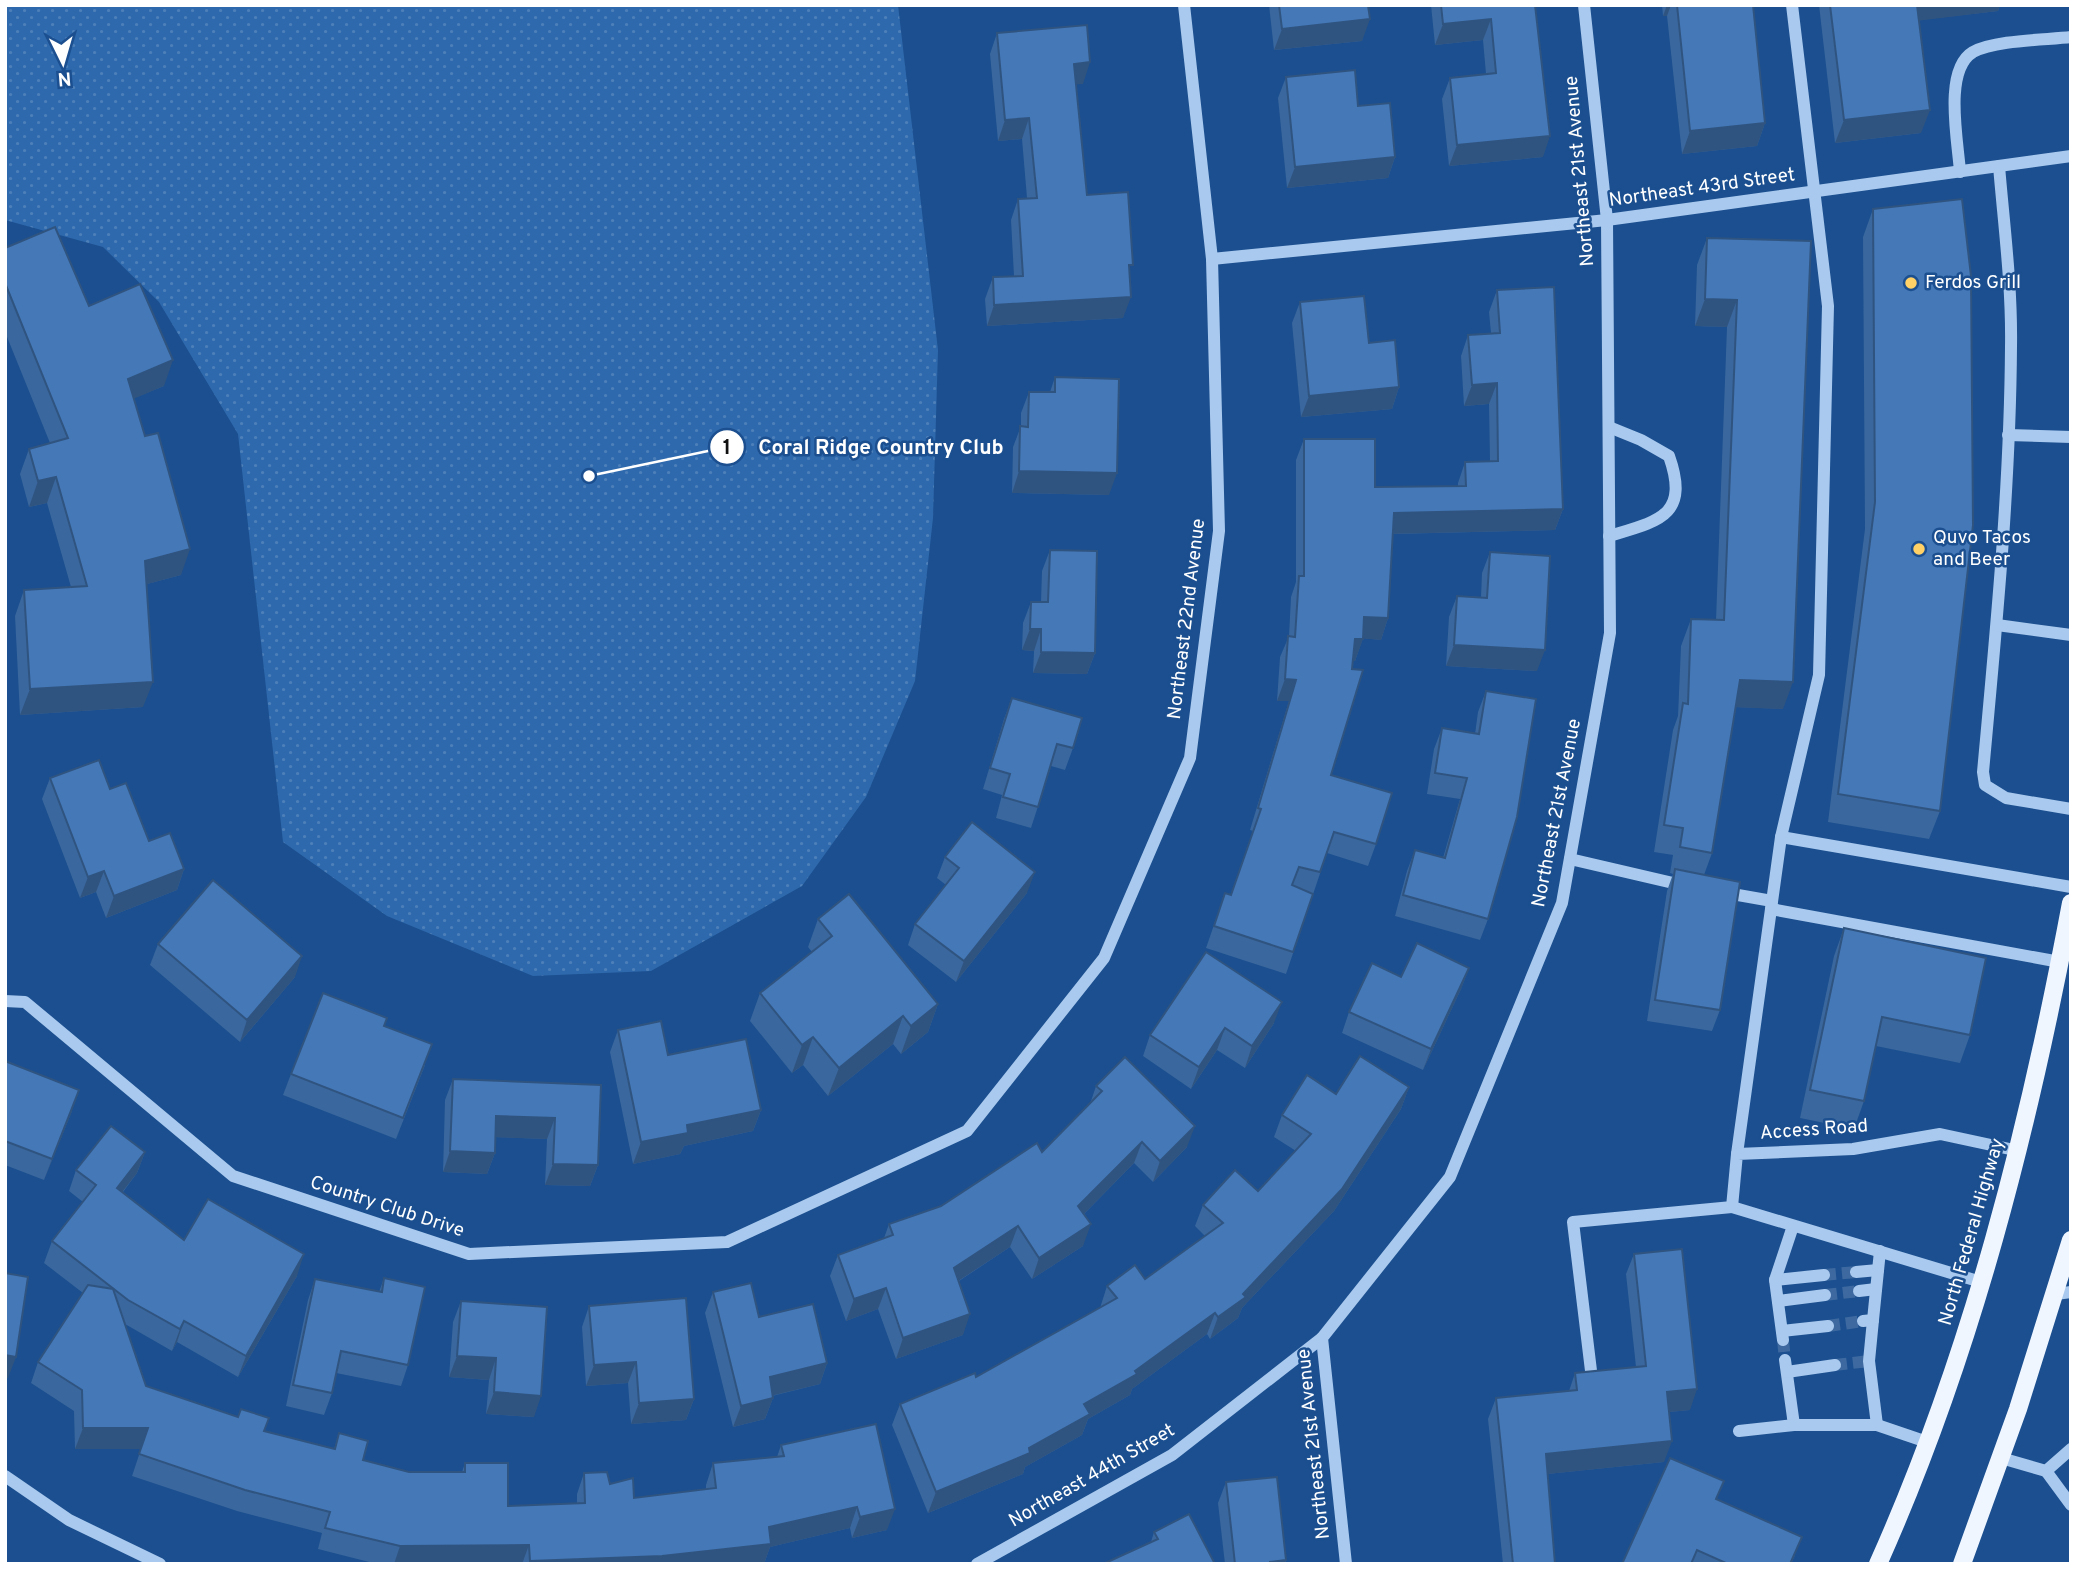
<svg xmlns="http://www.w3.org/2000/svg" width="2076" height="1569" viewBox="0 0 2076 1569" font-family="Overpass,sans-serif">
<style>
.grass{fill:url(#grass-dots)}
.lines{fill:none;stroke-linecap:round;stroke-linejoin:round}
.minor-tunnel{stroke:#3d69a0;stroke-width:12;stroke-dasharray:12 6;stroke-linecap:butt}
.minor{stroke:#a9c9ee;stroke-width:12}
.major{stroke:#f0f6ff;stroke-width:18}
.wall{fill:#3a679d}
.shaded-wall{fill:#305480}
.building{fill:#4478b7;stroke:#305480;stroke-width:2}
.poi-dot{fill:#ffd166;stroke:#1b4f8f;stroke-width:2.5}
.labels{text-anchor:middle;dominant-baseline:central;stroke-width:5;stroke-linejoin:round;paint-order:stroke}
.street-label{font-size:19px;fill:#fff;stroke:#1b4f8f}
.poi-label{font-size:19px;fill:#fff;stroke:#1b4f8f;text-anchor:start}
.leader{fill:none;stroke:#fff;stroke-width:2.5}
.callout-dot{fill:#fff;stroke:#1b4f8f;stroke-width:2.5}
.mark-label{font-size:21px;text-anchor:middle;font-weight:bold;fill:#111}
.callout-label{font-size:21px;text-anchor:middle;font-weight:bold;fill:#fff;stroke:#1b4f8f;stroke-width:5;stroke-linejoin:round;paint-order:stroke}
</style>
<defs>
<pattern id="grass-dots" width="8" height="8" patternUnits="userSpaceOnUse" patternTransform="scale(1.75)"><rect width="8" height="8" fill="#2e69ad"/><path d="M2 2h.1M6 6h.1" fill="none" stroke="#4d80b9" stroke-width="1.8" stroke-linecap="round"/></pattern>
</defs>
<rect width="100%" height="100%" fill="#1b4f8f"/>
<!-- grass -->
<path class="grass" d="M5,5h893l40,345 -5,168 -18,163 -49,116 -64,89 -151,85 -118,5 -146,-60 -104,-74 -45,-408 -79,-132 -56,-55 -98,-27z"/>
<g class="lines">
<!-- minor-tunnel -->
<g class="minor-tunnel">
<path d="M1824,1275l32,-3"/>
<path d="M1825,1295l34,-4"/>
<path d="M1828,1326l35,-5"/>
<path d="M1783,1340l2,20"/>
<path d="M1835,1365l34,-4"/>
</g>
<!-- minor -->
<g class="minor">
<path d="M1999,166c5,60 13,120 12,181 -1,142 -15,283 -28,425l2,13 21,13 65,11"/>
<path d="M1960,172c-2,-31 -17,-102 13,-120 22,-12 72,-12 98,-15"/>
<path d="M1212,259l395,-39 464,-64"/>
<path d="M1609,427l32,13 28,16c21,60 -10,65 -60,80"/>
<path d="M2008,435l63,2"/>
<path d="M1997,625l74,10"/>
<path d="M1781,837l290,50"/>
<path d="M1570,859l116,27"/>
<path d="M1721,892l51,9"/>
<path d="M1771,909l289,53"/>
<path d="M5,1001l20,1 208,174 236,78 258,-12 240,-111 137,-173 86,-200 29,-227 -7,-272 -28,-254"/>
<path d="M1737,1154l44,-317 38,-162 9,-369 -36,-301"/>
<path d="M1732,1207l249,75"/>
<path d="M1856,1272l22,-2"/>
<path d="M1775,1280l49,-5"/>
<path d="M1859,1291l17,-2"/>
<path d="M2056,1294l15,-2"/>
<path d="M1778,1301l47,-6"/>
<path d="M1873,1320l-4,41 8,64"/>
<path d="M1863,1321l10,-1 7,-69"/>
<path d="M1782,1331l46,-5"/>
<path d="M1783,1340l-8,-60 18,-54"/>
<path d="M1785,1360l9,65"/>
<path d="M1787,1372l48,-7"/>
<path d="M1592,1379l-19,-157 159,-15 5,-53 116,-5 87,-15 79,17"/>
<path d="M1739,1431l55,-6h83l50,17"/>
<path d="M2001,1458l45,13 25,-22"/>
<path d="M2046,1471l25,34"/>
<path d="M5,1476l64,44 91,44"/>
<path d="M977,1564l195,-109 150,-117"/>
<path d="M1346,1564l-24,-226 128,-161 112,-274 48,-270 -3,-413 -23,-215"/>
</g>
<!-- major -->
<g class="major">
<path d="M1878,1564c94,-210 151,-436 193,-661"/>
<path d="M1962,1564l56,-155 53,-169"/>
</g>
</g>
<!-- wall -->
<g class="wall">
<path d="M1269,5h99l-6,36 -88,9z"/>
<path d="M1431,5h104l8,152 -94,9 -7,-67 8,-21 36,-4 -3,-34 -48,5z"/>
<path d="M1662,5h106l-15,2 12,116 -8,23 -75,8 -15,-138h-4z"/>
<path d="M1819,5h181l-2,6 -79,9 2,113 -86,10z"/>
<path d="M997,33l86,51h-7l11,111 42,79 -6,44 -136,8 -2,-27 8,-22 21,-1 -3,-56 7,-21 9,-1 -5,-59 -24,2 -8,-87z"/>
<path d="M1286,77l109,80 -7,21 -101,10 -9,-90z"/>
<path d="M1873,209l67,602 -11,28 -101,-17 37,-293 -2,-292z"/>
<path d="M1707,238l104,3 -28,468 -47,-2 -24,146 -8,22 16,135 -8,21 -65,-10 20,-130 6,-17 -3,-1 3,-18 -19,-3 19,-122 5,-14 3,-70 10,-27 25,1 11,-293 -32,-1 2,-61z"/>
<path d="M5,248l84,58 75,80 -30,12 47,177 -34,9 -4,123 -123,8 -5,-99 9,-26 47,-3 -24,-84 -18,4 -9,-33 9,-25 21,-6 -45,-111z"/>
<path d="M1497,290l66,219 -8,21 -162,4 -5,84 -7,22 -18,-2 -8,23 -2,-1 -22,115 45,69 -8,22 -41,-13 -41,121 -80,-26 19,-55 6,2 22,-64 -3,-1 39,-129h-12l3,-44 9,-21 2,-39 5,-15v-122l8,-21 71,48 83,-1v-3l7,-21 25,-1 -1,-57 -25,2 -3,-50 7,-21 23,-2 -2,-21z"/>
<path d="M1300,302l69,41 30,44 -7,22 -91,8 -9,-94z"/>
<path d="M1055,377l54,118 -97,-2 1,-46 8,-21v-13l8,-21h21z"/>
<path d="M1050,550l45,103 -8,21 -54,-1 1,-22 -12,-1 1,-27 8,-21h10l1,-31z"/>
<path d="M1490,552l47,119 -91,-5 3,-49 8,-21 24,1 1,-24z"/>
<path d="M1486,691l2,228 -8,21 -85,-24 12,-45 8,-21 28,8 17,-59 -33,-5 7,-45 8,-21 33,6 3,-22z"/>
<path d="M1012,698l61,50 -8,22 -14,-4 -20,62 -35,-10 6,-23 -19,-6 21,-70z"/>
<path d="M50,778l60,11 39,52 35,28 -7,21 -71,28 -10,-26 -16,6 -38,-99z"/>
<path d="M945,857l82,36 -71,89 -48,-37 7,-21 31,-39 -9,-7z"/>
<path d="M818,919l120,85 -10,28 -27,22 -8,-10 -65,52 -25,-31 -11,8 -42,-52 10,-28 52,-41 -4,-5z"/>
<path d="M1844,928l126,107 -10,28 -84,-17 -12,55 -10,28 -54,-11 34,-162z"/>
<path d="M158,944l137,33 -55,65 -90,-77z"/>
<path d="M1469,968l-8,21 -38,81 -81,-37 7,-21 52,-35z"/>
<path d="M1274,1023l-29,45 -28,-18 -26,39 -48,-33 7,-21z"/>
<path d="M618,1030l50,25 93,55 -8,21 -69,15 -4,8 -47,10 -23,-112z"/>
<path d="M5,1061l67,50 -28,69 -39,-15z"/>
<path d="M425,1065l-29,74 -113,-44 8,-21z"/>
<path d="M453,1079l148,6 -3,80 -8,21 -45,-1 2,-46 -52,-2v16l-8,21 -44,-2 2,-72z"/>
<path d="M1096,1086l91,61 -34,35 -19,-19 -50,51 -1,32 -51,33 -22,-32 -51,34 4,54 -67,24 -18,-50 -32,12 -16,-45 8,-21 46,-17 5,-14 52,-18 101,-54 48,-48z"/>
<path d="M1409,1087l-8,22 -67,102 -92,97 -4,10 -28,21 -3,-5 -75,55 -2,6 -42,24 -6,16 -57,32 -2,7 -95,39 -36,-88 8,-21 76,-27 124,-69 7,-22 38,-7 60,-43 -10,-10 8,-21 55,-14 38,-40 -22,-14 8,-22 54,-21z"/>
<path d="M145,1152l-8,21 -14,19 61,48 113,36 -59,101 -61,-35 -5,9 -47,-27 21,62 118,45 70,18 5,-16 24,27 46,12h53l3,-9 43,43 69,-3v-9l7,-21 26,11 24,14 72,-8v-5l7,-22 64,-6 4,-12 106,85 -35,8 -2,-10 -80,19 -6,17h-387l-59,-15 4,-16 -85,-22 -105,-35 9,-27h-66l-1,-38 -43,-28 7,-21 45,-69 -39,-30 8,-22 31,-39 -14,-11 7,-21z"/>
<path d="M1634,1254l56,156 -21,2 -5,50 -117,12 8,90h-52l-15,-145 8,-21 73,-7 6,-18 61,-6 -10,-93z"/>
<path d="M384,1278l24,87 -7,21 -65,-13 -4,20 -8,22 -38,-9 22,-106 7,-21 64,13z"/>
<path d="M713,1292l46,25 68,46 -7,21 -48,12 1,2 -8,21 -32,8 -28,-114z"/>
<path d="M461,1301l73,116 -48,-3 3,-34 -40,-3 4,-55z"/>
<path d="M589,1306l105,93 -8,21 -55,4 -3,-41 -42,3 -4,-59z"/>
<path d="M1226,1482l60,78 -1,4h-60l-7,-61z"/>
<path d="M1717,1500l78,55 -4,9h-169z"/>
<path d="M1154,1532l61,32 -64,-22z"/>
</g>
<!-- shaded-wall -->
<g class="shaded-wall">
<path d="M1667,5h4l-4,11h-4z"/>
<path d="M1914,5h86l-2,6 -90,11z"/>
<path d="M1370,19l-8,22 -88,9 8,-21z"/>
<path d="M1491,19l-8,21 -48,5 8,-21z"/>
<path d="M1090,62l-7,22 -17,1 8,-21z"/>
<path d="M1930,110l-9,23 -86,10 9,-23z"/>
<path d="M1029,118l-7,21 -24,2 7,-21z"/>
<path d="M1765,123l-8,23 -75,8 8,-23z"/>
<path d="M1550,136l-7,21 -94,9 8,-21z"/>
<path d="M1395,157l-7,21 -101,10 8,-21z"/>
<path d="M1131,297l-8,21 -136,8 7,-21z"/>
<path d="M1705,299l32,1 -10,27 -32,-1z"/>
<path d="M173,360l-9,26 -45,19 9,-26z"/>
<path d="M1497,383l-8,21 -25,2 8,-21z"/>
<path d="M1399,387l-7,22 -91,8 8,-21z"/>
<path d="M1019,471l98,2 -8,22 -97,-2z"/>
<path d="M56,477l-9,26 -18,4 9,-26z"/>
<path d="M1563,509l-8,21 -169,4 8,-21z"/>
<path d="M190,549l-9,26 -45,12 9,-26z"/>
<path d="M1364,617l24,1 -7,22 -25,-2z"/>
<path d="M1030,629h11l-7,22 -12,-1z"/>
<path d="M1355,639h8l-8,22 -8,-1z"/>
<path d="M1454,645l91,5 -8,21 -91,-5z"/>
<path d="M1041,652l54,1 -8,21 -54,-1z"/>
<path d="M1285,679l11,1 -7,21h-12z"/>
<path d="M1740,680l53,2 -10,27 -53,-2z"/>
<path d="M153,682l-10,25 -123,8 10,-26z"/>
<path d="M184,869l-7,21 -71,28 8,-22z"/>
<path d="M104,871l-8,21 -16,6 8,-21z"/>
<path d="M1035,872l-8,21 -71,89 8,-21z"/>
<path d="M302,956l-7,21 -55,65 7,-22z"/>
<path d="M1469,968l-8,21 -38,81 8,-21z"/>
<path d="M1282,1002l-8,21 -29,45 7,-22z"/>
<path d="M938,1004l-10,28 -27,22 10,-28z"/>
<path d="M903,1016l-10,28 -65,52 11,-28z"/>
<path d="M1225,1028l-8,22 -26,39 8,-22z"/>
<path d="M813,1037l-10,28 -11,8 10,-28z"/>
<path d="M1409,1087l-8,22 -67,102 -92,97 -4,10 -28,21 8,-22 25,-23z"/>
<path d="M79,1090l-7,21 -28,69 8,-21z"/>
<path d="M761,1110l-8,21 -69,15 -4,8 -47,10 8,-22 46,-17z"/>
<path d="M496,1116l59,2 -8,21 -59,-2z"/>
<path d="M1195,1126l-8,21 -34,35 7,-21z"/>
<path d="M1142,1142l-8,21 -63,64 7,-21z"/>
<path d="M450,1151l45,2 -8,21 -44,-2z"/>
<path d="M145,1152l-8,21 -28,36 8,-21z"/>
<path d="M553,1164l45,1 -8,21 -45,-1z"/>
<path d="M1091,1224l-8,22 -51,33 7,-21z"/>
<path d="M1018,1226l-8,21 -64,42 8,-21z"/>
<path d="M304,1254l-7,22 -59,101 8,-21z"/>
<path d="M886,1288l-8,21 -32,12 8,-22z"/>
<path d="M1215,1313l-8,21 -75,55 -2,6 -42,24 -6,16 -57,32 -2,7 -95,39 8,-21 93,-44 55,-44 51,-33z"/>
<path d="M970,1314l-7,21 -67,24 7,-21z"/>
<path d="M184,1321l-7,21 -5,9 8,-22z"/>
<path d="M5,1355l11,2 -8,21h-3z"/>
<path d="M457,1356l39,2 -7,22 -40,-3z"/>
<path d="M636,1362l-8,21 -42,3 8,-21z"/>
<path d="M827,1363l-7,21 -58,14 8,-21z"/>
<path d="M1697,1389l-7,21 -31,3 8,-21z"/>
<path d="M494,1392l47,4 -7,21 -48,-3z"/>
<path d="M773,1398l-8,21 -32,8 8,-21z"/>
<path d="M694,1399l-8,21 -55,4 8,-21z"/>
<path d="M83,1428h65l-7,21h-66z"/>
<path d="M1672,1441l-8,21 -126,13 8,-21z"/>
<path d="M857,1507l-7,21 -80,19 -6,17h-235l1,-3 239,-34z"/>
<path d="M895,1509l-8,21 -35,8 8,-21z"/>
<path d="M529,1545l-7,19h-128l6,-18z"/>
<path d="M1286,1560l-1,4h-16l1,-2z"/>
</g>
<!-- building -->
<g class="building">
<path d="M1279,5h89l2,14 -88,10z"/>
<path d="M1441,5h94l15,131 -93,9 -7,-67 46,-5 -5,-54 -48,5z"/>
<path d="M1677,5h76l12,118 -75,8z"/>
<path d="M1830,5h87l13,105 -86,10z"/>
<path d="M1087,25l3,37 -16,2 13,131 41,-3 5,73h-4l2,32 -137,8 -1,-28 30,-1 -5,-77 19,-1 -8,-80 -24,2 -8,-87z"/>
<path d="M1355,70l3,36 32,-3 5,54 -100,10 -9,-90z"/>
<path d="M1962,199l9,77 2,249 -33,286 -102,-17 37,-292 -2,-293z"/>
<path d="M55,227l34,79 51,-22 33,76 -45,19 17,57 13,-3 32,116 -45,12 8,121 -123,7 -6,-99 63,-4 -31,-109 -18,4 -9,-32 39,-11 -63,-155v-35z"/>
<path d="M1707,238l104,3 -18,441 -53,-2 -28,173 -32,-6 3,-19 -19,-3 19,-122 5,1 3,-85 33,1 13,-320 -32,-1z"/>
<path d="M1554,287l9,222 -169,4 -6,105 -24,-1 -1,22h-8l-3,30 11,1 -32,105 61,18 -16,51 -42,-12 -14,40 -21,-5 -7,18 21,9 -20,58 -79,-26 11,-33 6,2 30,-86 -3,-1 38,-128 -11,-1 3,-43 7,1 4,-61h5v-137h71v48l91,-1 -1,-24 33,-1 -1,-78 -25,2 -4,-50 32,-2 -3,-43z"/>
<path d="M1364,296l5,47 26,-3 4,47 -90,9 -9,-94z"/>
<path d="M1055,377l64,2 -2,94 -98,-2 1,-45 8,1 1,-35h26z"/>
<path d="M1050,550l47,1 -2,102 -54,-1v-23h-11l1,-27h17z"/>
<path d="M1490,552l60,4 -5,94 -91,-5 3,-49 30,2z"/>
<path d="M1486,691l50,8 -19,118 -29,102 -85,-24 12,-45 30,8 22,-80 -32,-5 7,-45 37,6z"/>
<path d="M1012,698l70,20 -9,30 -16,-4 -19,63 -35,-10 7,-23 -20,-6z"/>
<path d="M99,760l11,29 16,-6 23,58 21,-8 14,36 -70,27 -10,-25 -16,6 -38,-99z"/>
<path d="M972,822l63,50 -71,89 -49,-37 44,-56 -14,-11z"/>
<path d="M1675,869l65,13 -20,128 -65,-10z"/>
<path d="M213,880l89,76 -55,64 -89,-76z"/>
<path d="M849,894l89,110 -27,22 -8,-10 -64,52 -26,-31 -11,8 -42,-52 72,-57 -14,-17z"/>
<path d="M1844,928l142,30 -16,77 -88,-18 -18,84 -54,-11z"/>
<path d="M1417,943l52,25 -38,81 -82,-37 23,-49 29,14z"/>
<path d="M1206,952l76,50 -30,44 -27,-18 -26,39 -49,-32z"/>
<path d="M323,993l64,25 -3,8 48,18 -29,74 -112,-44z"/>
<path d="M661,1021l7,34 78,-16 15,71 -74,15 1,8 -47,9 -23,-112z"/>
<path d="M1360,1056l49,31 -67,102 -99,105 3,3 -28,20 -3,-4 -80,58 2,3 -53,30 6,10 -61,34 1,5 -94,39 -36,-88 75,-31 1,4 141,-79 -10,-12 28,-21 10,14 78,-56 -20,-18 32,-35 23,21 53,-57 -29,-19 25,-40 29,19z"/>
<path d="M1125,1057l70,69 -35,35 -18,-19 -64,64 13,18 -52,34 -21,-32 -64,42 16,46 -67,24 -17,-50 -32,11 -16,-44 55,-20 -4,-11 52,-18 96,-63 5,9 60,-61 -6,-5z"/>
<path d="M5,1061l74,29 -27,69 -47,-18z"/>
<path d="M453,1079l148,6 -3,80 -45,-1 2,-46 -59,-2 -1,37 -45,-2z"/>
<path d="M111,1126l34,26 -28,36 67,52 24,-41 96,55 -58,102 -62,-35 -4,8 -52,-29 -76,-59 44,-56 -20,-15z"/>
<path d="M1682,1249l15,140 -30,3 5,49 -126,13 9,110h-42l-17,-166 81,-8 -2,-17 71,-7 -12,-112z"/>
<path d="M5,1273l23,4 -12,80 -11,-2z"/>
<path d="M384,1278l41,9 -17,78 -67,-14 -9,42 -39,-8 22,-106 67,13z"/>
<path d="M751,1283l8,34 54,-13 14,59 -57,14 3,21 -32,8 -28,-114z"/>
<path d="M88,1285l25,4 33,97 92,31 3,-8 28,9 -5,13 71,18 4,-16 29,8 -5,19 46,12h56v-9h43v43l77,-3 -1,-30 23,-1 3,12 23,-6 1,20 82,-10 -3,-25 71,-7 -3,-11 95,-21 19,85 -35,8 -3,-10 -88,20 2,17 -109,12 -132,5 -1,-16 -129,1 -75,-18 5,-16 -85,-22 -106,-36 9,-26h-65l-1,-38 -44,-28z"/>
<path d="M686,1298l8,101 -55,4 -3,-41 -42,3 -5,-59z"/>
<path d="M461,1301l86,6 -6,89 -47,-4 2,-34 -39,-2z"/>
<path d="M1670,1458l54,23 -8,18 86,38 -12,27h-62l-31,-14 -6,14h-69z"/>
<path d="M1277,1477l9,83 -16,2v2h-35l-9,-82z"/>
<path d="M1189,1514l26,50h-112l55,-25 -4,-7z"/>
</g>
<!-- markers -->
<g class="poi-dot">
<circle cx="1911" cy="283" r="7"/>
<circle cx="1919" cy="549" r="7"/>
</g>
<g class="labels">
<!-- street labels -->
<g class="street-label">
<text transform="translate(1580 171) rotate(-95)">Northeast 21st Avenue</text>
<text transform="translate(1702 188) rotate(-8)">Northeast 43rd Street</text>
<text transform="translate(1187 619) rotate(-83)">Northeast 22nd Avenue</text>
<text transform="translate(1557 813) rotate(-79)">Northeast 21st Avenue</text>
<text transform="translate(1814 1130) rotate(-4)">Access Road</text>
<text transform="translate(387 1207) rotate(18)">Country Club Drive</text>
<text transform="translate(1972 1232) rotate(-74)">North Federal Highway</text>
<text transform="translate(1314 1444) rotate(-96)">Northeast 21st Avenue</text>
<text transform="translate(1092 1476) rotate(-30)">Northeast 44th Street</text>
</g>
<!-- poi labels -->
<g class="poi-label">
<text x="1925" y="283">Ferdos Grill</text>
<text x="1933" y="538">Quvo Tacos<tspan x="1933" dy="22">and Beer</tspan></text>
</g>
</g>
<!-- callouts -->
<path class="leader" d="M589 476L727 447"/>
<g class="callout-dot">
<circle cx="589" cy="476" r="7"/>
<circle cx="727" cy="447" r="18"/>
</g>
<g class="mark-label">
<text x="727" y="454">1</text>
</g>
<g class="callout-label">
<text x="881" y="454">Coral Ridge Country Club</text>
</g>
<!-- border -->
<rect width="2076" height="1569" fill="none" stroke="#ffffff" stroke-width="14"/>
<!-- north arrow -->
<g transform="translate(63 63) rotate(175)" stroke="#1b4f8f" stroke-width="5" paint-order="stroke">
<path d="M0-5L12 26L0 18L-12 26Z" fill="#ffffff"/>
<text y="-10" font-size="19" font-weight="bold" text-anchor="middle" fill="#ffffff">N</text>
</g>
</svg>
